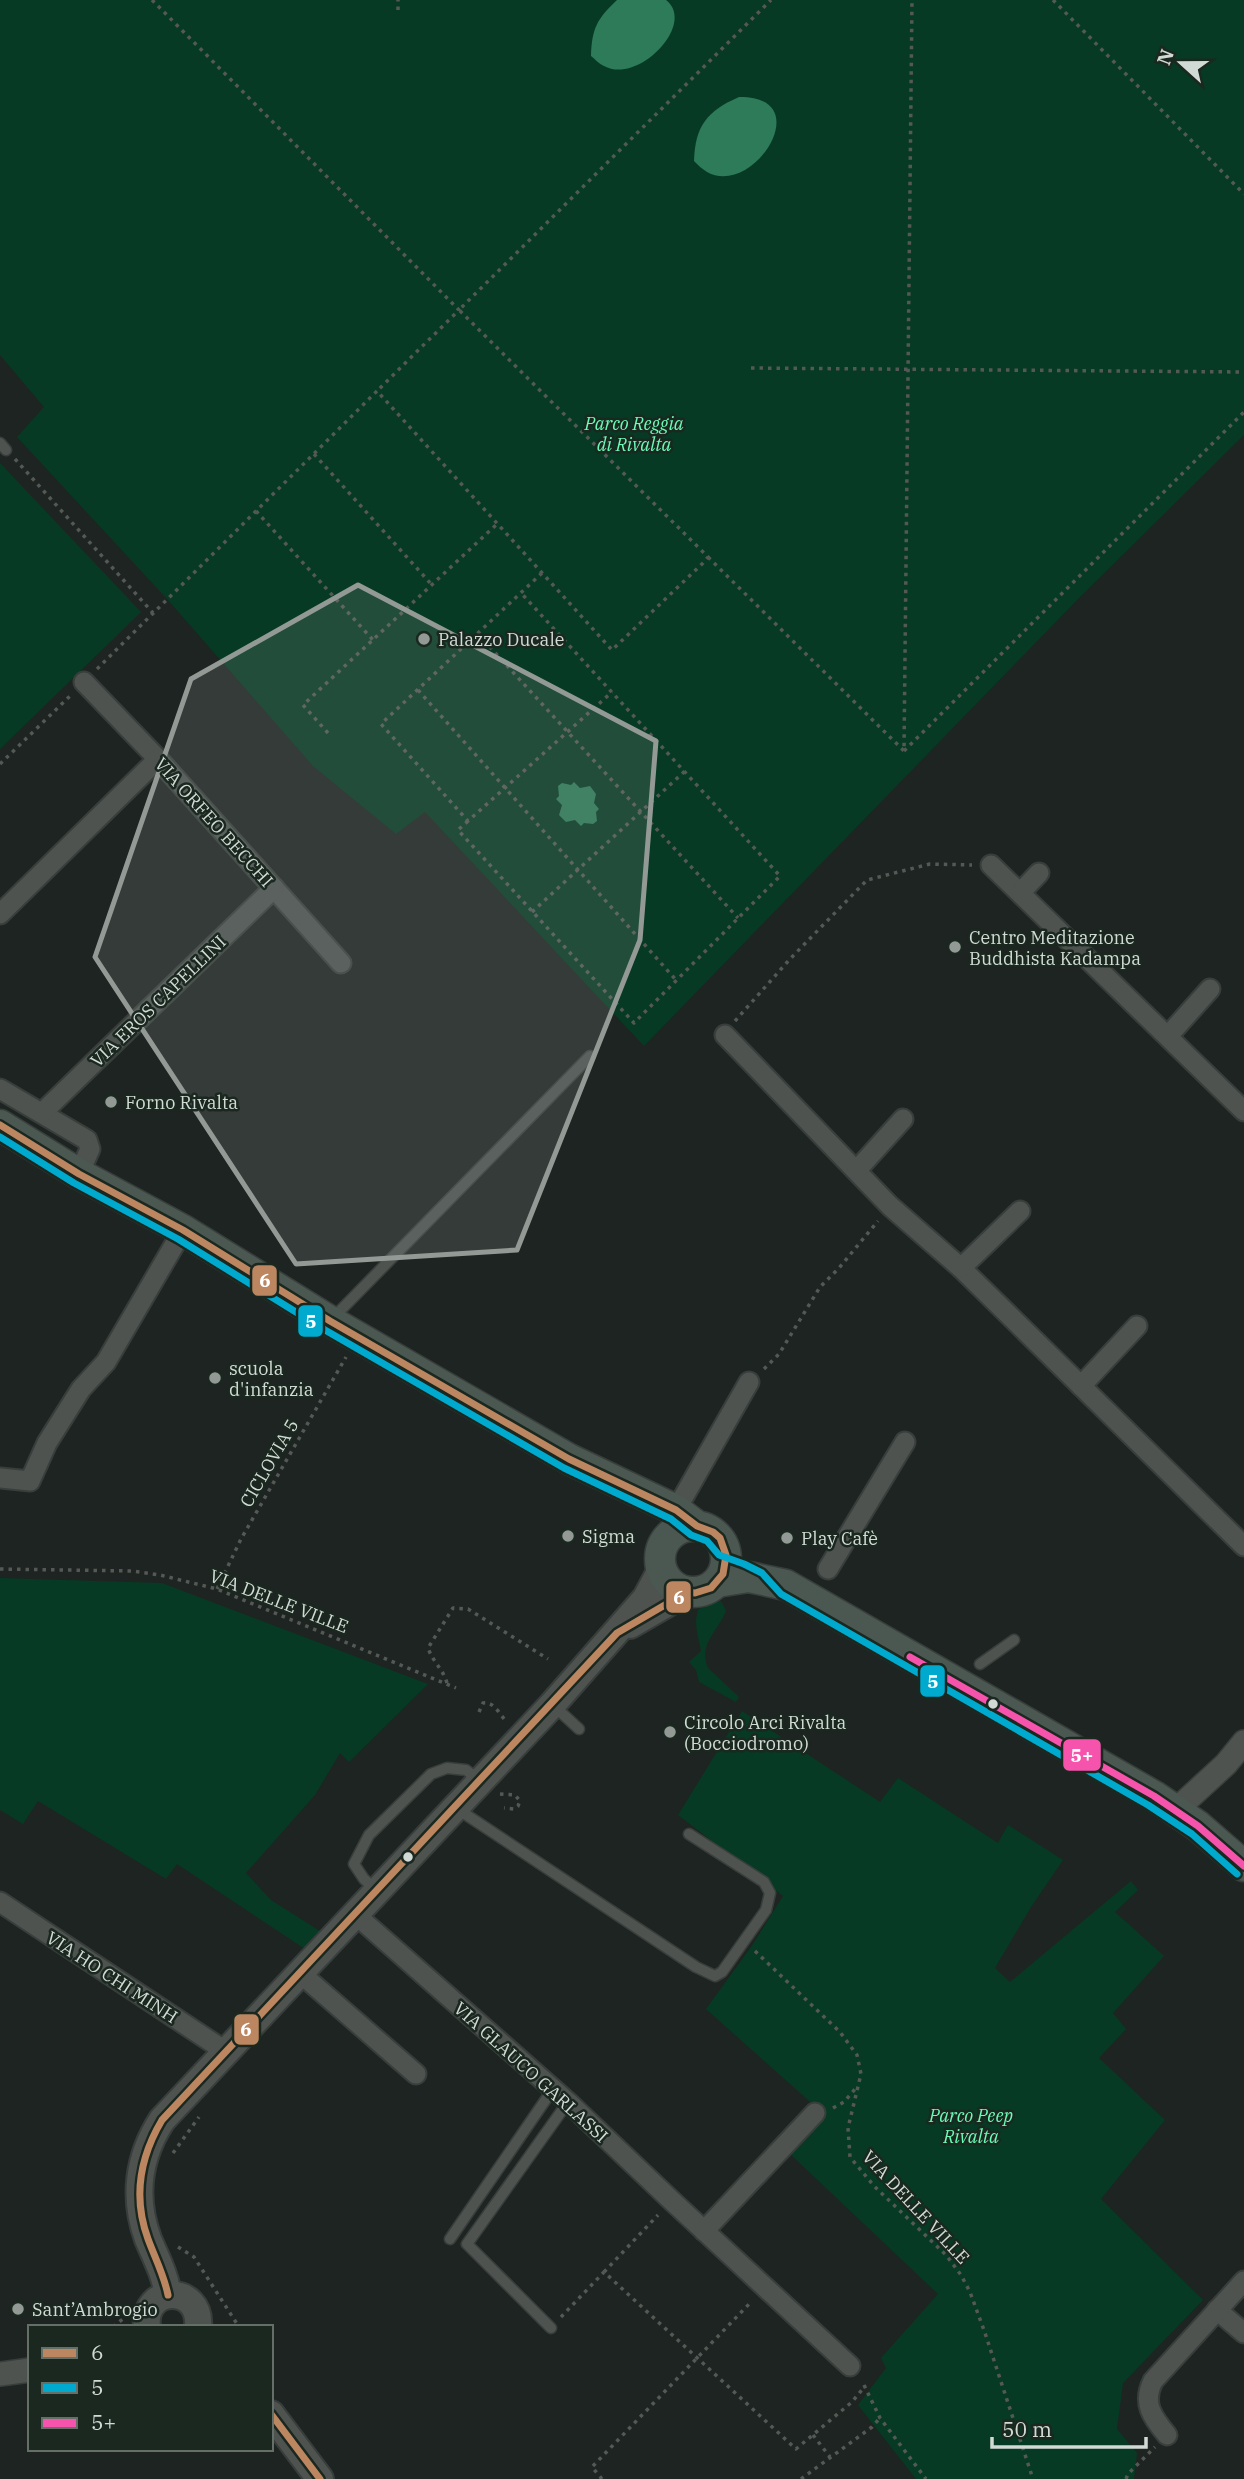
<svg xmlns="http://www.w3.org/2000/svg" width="1244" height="2479" viewBox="0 0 1244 2479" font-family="'IBM Plex Serif',serif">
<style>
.green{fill:#073a24}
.water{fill:#2d7b58}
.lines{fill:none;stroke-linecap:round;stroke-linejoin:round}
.service-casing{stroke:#383e3b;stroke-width:13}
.minor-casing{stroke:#383e3b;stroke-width:23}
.tertiary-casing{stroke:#383e3b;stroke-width:26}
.secondary-casing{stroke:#383e3b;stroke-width:30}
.primary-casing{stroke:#383e3b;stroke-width:33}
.path{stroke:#545956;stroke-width:3.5;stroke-dasharray:3.5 5;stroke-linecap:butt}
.service{stroke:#4e5350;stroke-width:10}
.minor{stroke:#4e5350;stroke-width:19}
.tertiary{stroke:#4e5350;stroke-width:23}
.secondary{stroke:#4e5350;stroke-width:26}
.primary{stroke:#4b5751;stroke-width:30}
.bus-1-casing{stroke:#1a2820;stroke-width:12}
.bus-2-casing{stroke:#1a2820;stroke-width:12}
.bus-3-casing{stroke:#1a2820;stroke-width:12}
.bus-1{stroke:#bb8660;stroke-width:7}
.bus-2{stroke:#00a9ce;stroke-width:7}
.bus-3{stroke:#f653ac;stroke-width:7}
.marked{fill:#939a96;fill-opacity:0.2;stroke:#939a96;stroke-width:5;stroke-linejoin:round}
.poi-dot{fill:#939a96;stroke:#1a2820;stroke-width:2.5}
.bus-dot{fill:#d2dad5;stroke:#1a2820;stroke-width:2.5}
.labels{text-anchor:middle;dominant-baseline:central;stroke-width:5;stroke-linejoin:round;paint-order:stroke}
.park-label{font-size:18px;font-style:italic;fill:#6bfcb7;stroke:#1a2820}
.poi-label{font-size:18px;fill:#d2dad5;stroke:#1a2820;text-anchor:start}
.street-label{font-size:18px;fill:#d2dad5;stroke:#1a2820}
.line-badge{stroke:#1a2820;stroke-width:2.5}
.badge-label{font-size:19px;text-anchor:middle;font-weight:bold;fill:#fff}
</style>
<rect width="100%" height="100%" fill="#1e2421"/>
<!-- green -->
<g class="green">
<path d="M0,0h1244v435l-165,163 -435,448 -219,-234 -29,22 -83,-68 -146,-167 -150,-162 27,-30 -44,-52z"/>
<path d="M0,463l141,149 -141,137z"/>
<path d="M0,1578l162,5 266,101 -79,78 -9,-9 -25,42 -69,78 25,27 52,33 -18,16 -128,-85 -11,15 -128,-78 -15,23 -23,-14z"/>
<path d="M721,1601l5,10c-8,20 -28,33 -18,57l31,29 -3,5 -37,-20 -3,-12 -7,-8 12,-11c-2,-14 -8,-27 -3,-41l12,-8z"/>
<path d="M742,1711l138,91 18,-24 100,65 10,-18 55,35 -32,47 -36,61 15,14 121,-101 7,9 -23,22 49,44 -51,57 13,16 -27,29 66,62 -64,79 102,101 -80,83 -6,46 20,24 -3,26h-218l-58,-74 28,-37 -5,-10 57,-64 -149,-141 37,-37 -120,-107 45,-62 32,-51 -105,-81z"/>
</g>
<!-- water -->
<g class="water">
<path d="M617,0h49c31,24 -28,85 -62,66 -5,-2 -9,-7 -13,-10 1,-28 6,-37 26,-56z"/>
<path d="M739,97c80,-1 14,101 -32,75 -5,-3 -9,-7 -13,-11 1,-35 13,-50 45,-64z"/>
<path d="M574,782l6,6 10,-2 6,8 -2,9 5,6 -3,3 1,9 -4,3 -9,-1 -3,3 -6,-6 -9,2 -7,-7 3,-10 -6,-6 3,-3 -1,-10 4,-3 9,2z"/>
</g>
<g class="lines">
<!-- service casing -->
<g class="service-casing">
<g id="service">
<path d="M0,443l6,7"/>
<path d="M333,1318l257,-262"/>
<path d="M980,1664l34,-24"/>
<path d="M553,1705l26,24"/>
<path d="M456,1808l240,159 19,9 7,-4 44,-62 4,-17 -6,-11 -75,-48"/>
<path d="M377,1891l-13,-12 -10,-15 15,-29 62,-61 16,-6 19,2 14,11"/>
<path d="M450,2239l103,-150"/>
<path d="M551,2328l-84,-84 101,-142"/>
</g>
</g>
<!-- minor casing -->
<g class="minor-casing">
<g id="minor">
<path d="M84,682l74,77 183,204"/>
<path d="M991,865l253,246"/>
<path d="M1021,892l18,-19"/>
<path d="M0,914l158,-155"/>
<path d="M725,1035l165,171 71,62 283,278"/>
<path d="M1168,1036l42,-47"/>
<path d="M0,1089l87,51 3,9 -11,25"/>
<path d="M42,1113l232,-225"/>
<path d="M857,1170l46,-51"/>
<path d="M961,1268l59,-57"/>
<path d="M1081,1386l56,-60"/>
<path d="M0,1478l30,3 17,-38 34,-54 25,-27 77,-132"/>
<path d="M676,1510l73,-128"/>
<path d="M828,1569l77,-127"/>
<path d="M0,1902l225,149"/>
<path d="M356,1915l212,187 103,98 179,166"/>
<path d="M300,1973l116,101"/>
<path d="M704,2231l111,-118"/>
<path d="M1217,2310l27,23"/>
<path d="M1167,2435c-15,-18 -25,-32 -14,-54l91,-100"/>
</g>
</g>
<!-- tertiary casing -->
<g class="tertiary-casing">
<g id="tertiary">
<path d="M1176,1810l50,-46 18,-22"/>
<path d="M0,2374l30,-4"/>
</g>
</g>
<!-- secondary casing -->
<g class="secondary-casing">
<g id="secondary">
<path d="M630,1625l57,-33"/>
<path d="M168,2295c-3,-21 -12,-37 -20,-56 -15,-41 -10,-82 14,-119l390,-415 94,-107 15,-28"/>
<path d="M147,2327c-5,-42 55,-43 51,0"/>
<path d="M271,2414l49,65"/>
</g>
</g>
<!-- primary casing -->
<g class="primary-casing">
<g id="primary">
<path d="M0,1125l79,49 104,56 147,91 239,138 107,51 21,16"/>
<circle cx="693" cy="1559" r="33"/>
<path d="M717,1582l32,-5 37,8 368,211 44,30 46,40"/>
</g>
</g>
<!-- path -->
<g class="path">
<path d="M152,0l307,310 -82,81"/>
<path d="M1053,0l191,194"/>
<path d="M398,10v-10"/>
<path d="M751,368l493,4"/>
<path d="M314,454l118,131"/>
<path d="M15,459l138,154"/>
<path d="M256,511l117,129"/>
<path d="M708,557l196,194 8,-751"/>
<path d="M542,573l-161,151 87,97 144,-129"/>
<path d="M478,634l260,284"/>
<path d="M97,669l280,-278 235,259 91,-87 5,-6 -249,-247 312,-310"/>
<path d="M418,690l258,290"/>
<path d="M328,733l-25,-28 194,-181"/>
<path d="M904,751l340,-339"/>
<path d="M0,764l70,-68"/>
<path d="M468,821l-10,9 176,193 146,-147 -258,-282"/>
<path d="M532,912l153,-141"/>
<path d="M735,1021l55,-62 77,-79 63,-16 42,1"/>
<path d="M764,1369l15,-15 41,-67 19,-19 39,-47"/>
<path d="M0,1569l132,2 28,4 57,14 239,99"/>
<path d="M217,1589l24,-50 105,-182"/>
<path d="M447,1683c-4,-14 -14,-21 -19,-35l25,-40 15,1 80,50"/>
<path d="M479,1712l4,-9c10,-2 16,10 22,17"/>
<path d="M500,1794l15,1 5,6 -2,5 -4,3 -10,-1"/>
<path d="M755,1951l85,81 17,23 4,19 -13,54 2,29 24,29 72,69 15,20 9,17 15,41 48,146"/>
<path d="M833,2108l11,-6 12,-14"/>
<path d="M173,2153l26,-36"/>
<path d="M178,2247l16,10 45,70"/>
<path d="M604,2272l54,-57"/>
<path d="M561,2317l43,-45 192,177 56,-47 13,-16"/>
<path d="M113,2327l12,-10"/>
<path d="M864,2385l16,33 46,61"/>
<path d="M813,2435l17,22"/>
<path d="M602,2479l-10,-12 160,-166"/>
<path d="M801,2479l71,-52 8,-9"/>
<path d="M1126,2479l2,-5 27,-27"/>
</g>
<!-- service -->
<use href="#service" class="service"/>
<!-- minor -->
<use href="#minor" class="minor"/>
<!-- tertiary -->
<use href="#tertiary" class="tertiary"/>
<!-- secondary -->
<use href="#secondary" class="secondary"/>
<!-- primary -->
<use href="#primary" class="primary"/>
<!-- bus-1 casing -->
<g class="bus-1-casing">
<g id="bus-1">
<path d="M0,1125l79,49 104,56 147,91 239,138 107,51 21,16 16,6 7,6 6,17 -3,19 -12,14 -16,5 -8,-1 -70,41 -455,487c-22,37 -29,78 -14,119 7,19 16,36 20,56"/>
<path d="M271,2414l49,65"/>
</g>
</g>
<!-- bus-2 casing -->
<g class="bus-2-casing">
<path id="bus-2" d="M0,1137l74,46 104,56 147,91 239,138 107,51 20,16 16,6 12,14 25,9 18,9 19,21 367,211 44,29 45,40"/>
</g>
<!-- bus-3 casing -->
<g class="bus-3-casing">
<path id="bus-3" d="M910,1657l244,139 44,30 46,40"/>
</g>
<!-- bus-1 -->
<use href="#bus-1" class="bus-1"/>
<!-- bus-2 -->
<use href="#bus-2" class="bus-2"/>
<!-- bus-3 -->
<use href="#bus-3" class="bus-3"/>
</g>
<!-- marked area -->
<path class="marked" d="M358,585l298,156 -16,199 -123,310 -221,14 -201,-307 96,-278z"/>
<!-- markers -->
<g class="poi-dot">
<circle cx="424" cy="639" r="7"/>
<circle cx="955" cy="947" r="7"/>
<circle cx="111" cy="1102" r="7"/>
<circle cx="215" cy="1378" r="7"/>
<circle cx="568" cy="1536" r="7"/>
<circle cx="787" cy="1538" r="7"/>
<circle cx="670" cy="1732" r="7"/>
<circle cx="18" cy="2309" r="7"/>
</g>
<g class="bus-dot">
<circle cx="993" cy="1704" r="6"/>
<circle cx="408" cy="1857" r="6"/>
</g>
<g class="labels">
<!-- park labels -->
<g class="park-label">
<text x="634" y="423">Parco Reggia<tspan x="634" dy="21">di Rivalta</tspan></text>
<text x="971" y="2115">Parco Peep<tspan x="971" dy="21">Rivalta</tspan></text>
</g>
<!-- poi labels -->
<g class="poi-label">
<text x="438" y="639">Palazzo Ducale</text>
<text x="969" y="937">Centro Meditazione<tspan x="969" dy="21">Buddhista Kadampa</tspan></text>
<text x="125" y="1102">Forno Rivalta</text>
<text x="229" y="1368">scuola<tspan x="229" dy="21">d'infanzia</tspan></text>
<text x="582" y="1536">Sigma</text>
<text x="801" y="1538">Play Cafè</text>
<text x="684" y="1722">Circolo Arci Rivalta<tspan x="684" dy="21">(Bocciodromo)</tspan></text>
<text x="32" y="2309">Sant’Ambrogio</text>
</g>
<!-- street labels -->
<g class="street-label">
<text transform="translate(214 822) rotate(48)">VIA ORFEO BECCHI</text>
<text transform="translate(158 1001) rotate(-44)">VIA EROS CAPELLINI</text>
<text transform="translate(269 1463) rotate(-60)">CICLOVIA 5</text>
<text transform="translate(279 1601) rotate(21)">VIA DELLE VILLE</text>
<text transform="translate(112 1977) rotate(33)">VIA HO CHI MINH</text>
<text transform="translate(531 2072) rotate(42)">VIA GLAUCO GARLASSI</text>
<text transform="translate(916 2207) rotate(47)">VIA DELLE VILLE</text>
</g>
</g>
<g class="line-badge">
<rect x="251" y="1264" width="27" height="33" rx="7" fill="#bb8660"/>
<rect x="297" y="1304" width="27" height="34" rx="7" fill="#00a9ce"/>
<rect x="665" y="1580" width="27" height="34" rx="7" fill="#bb8660"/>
<rect x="919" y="1664" width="27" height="34" rx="7" fill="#00a9ce"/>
<rect x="1062" y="1738" width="40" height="34" rx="7" fill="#f653ac"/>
<rect x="233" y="2013" width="27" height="33" rx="7" fill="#bb8660"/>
</g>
<g class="badge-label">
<text x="265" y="1287">6</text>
<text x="311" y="1328">5</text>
<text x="679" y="1604">6</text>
<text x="933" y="1688">5</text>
<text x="1082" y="1762">5+</text>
<text x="246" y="2036">6</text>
</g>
<!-- legend -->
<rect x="28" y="2325" width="245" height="126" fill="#1a2820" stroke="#646f68" stroke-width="2"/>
<rect x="42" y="2348" width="35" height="10" fill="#bb8660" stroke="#646f68" stroke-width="2"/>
<text x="91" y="2360" font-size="21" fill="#d2dad5">6</text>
<rect x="42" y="2383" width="35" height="10" fill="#00a9ce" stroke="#646f68" stroke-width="2"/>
<text x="91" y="2395" font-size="21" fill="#d2dad5">5</text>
<rect x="42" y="2418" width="35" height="10" fill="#f653ac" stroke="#646f68" stroke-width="2"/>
<text x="91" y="2430" font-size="21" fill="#d2dad5">5+</text>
<!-- north arrow -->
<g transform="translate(1181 63) rotate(291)" stroke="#1a2820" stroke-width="5" paint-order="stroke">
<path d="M0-5L12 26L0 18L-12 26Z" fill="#d2dad5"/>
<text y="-10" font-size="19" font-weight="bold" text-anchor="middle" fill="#d2dad5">N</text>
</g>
<!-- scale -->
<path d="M992 2437v10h154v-10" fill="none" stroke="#d2dad5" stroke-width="3.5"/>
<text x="1002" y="2437" font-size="21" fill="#d2dad5" stroke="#1a2820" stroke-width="5" paint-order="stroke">50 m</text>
</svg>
